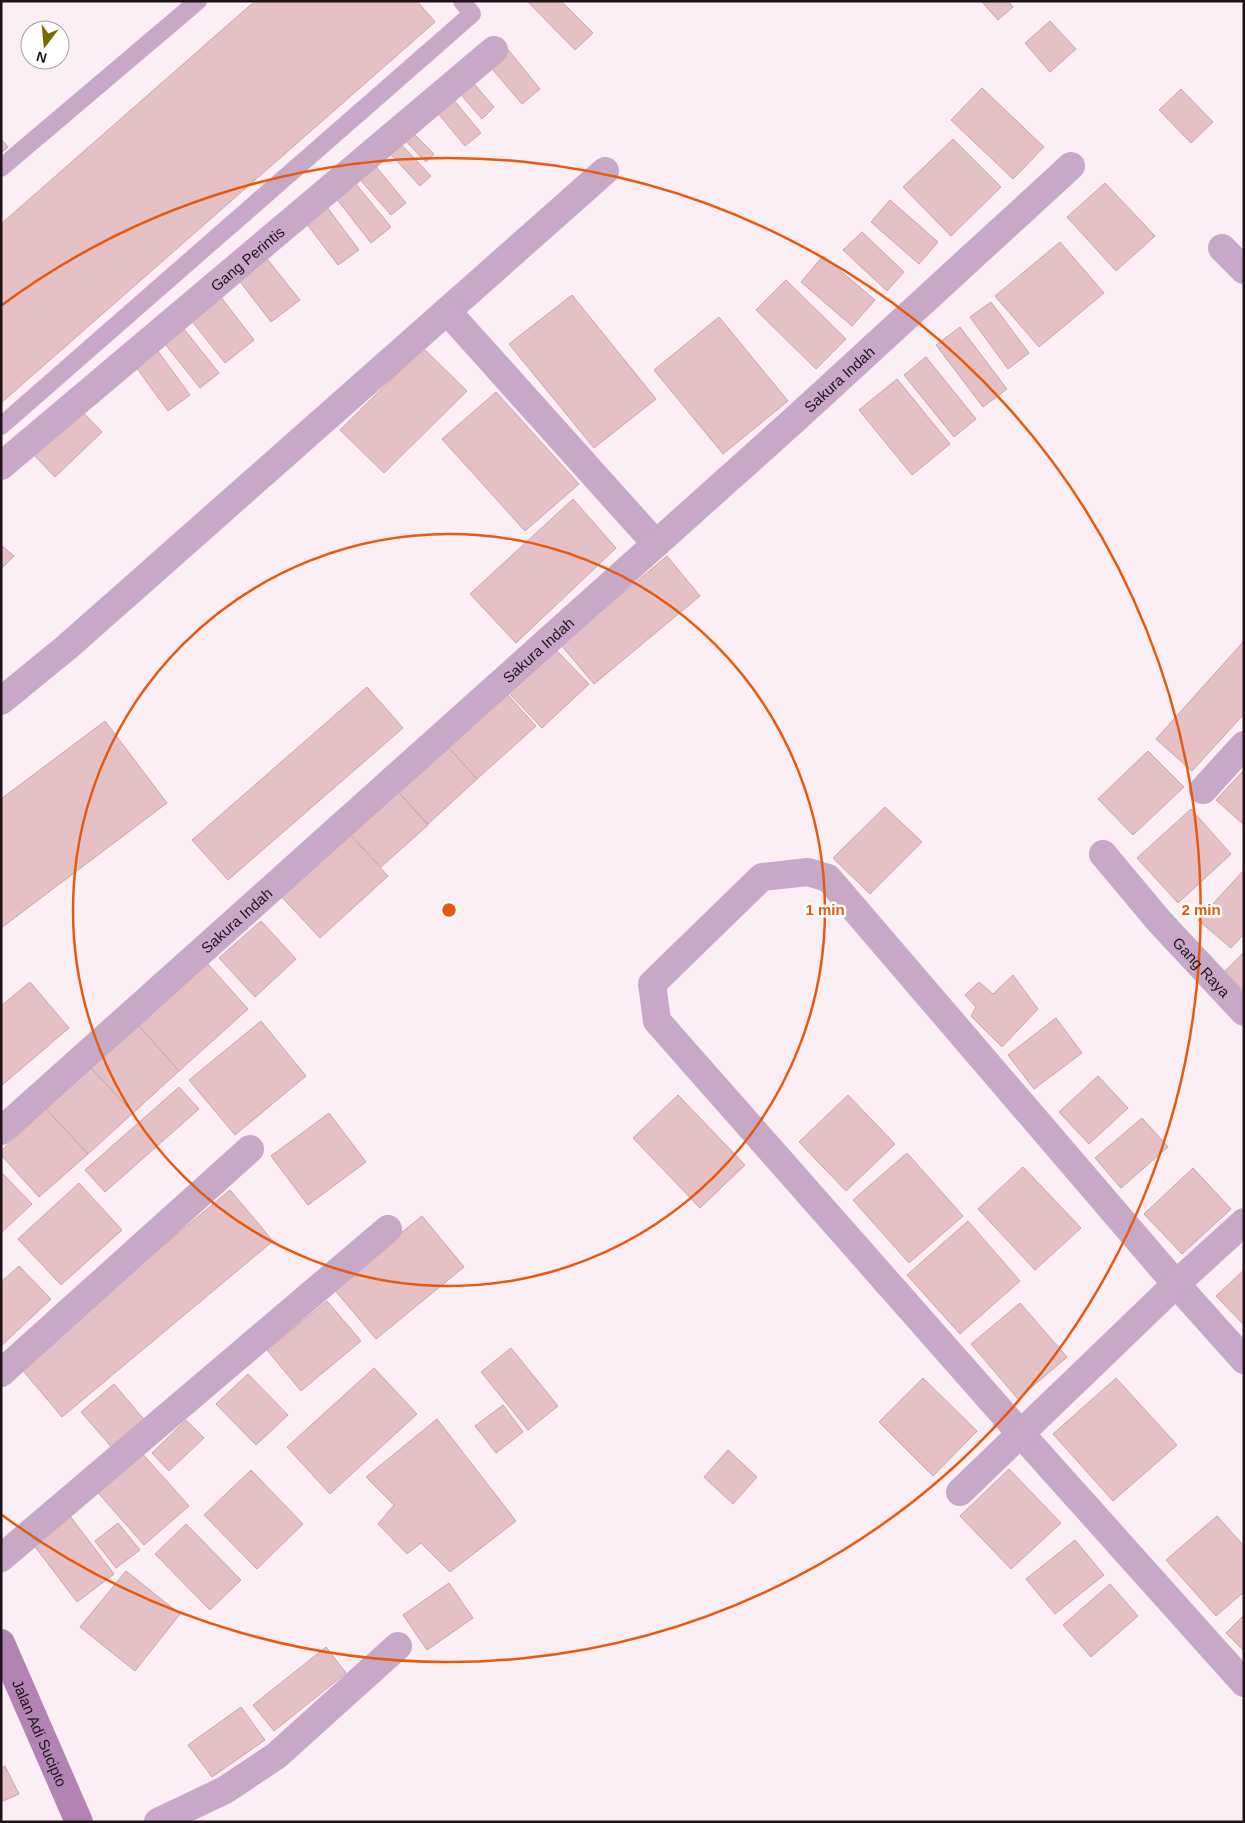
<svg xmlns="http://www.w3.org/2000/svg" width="1245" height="1823" viewBox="0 0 1245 1823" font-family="Helvetica,sans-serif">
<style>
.building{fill:#e5c1c5;stroke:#c8a5a9}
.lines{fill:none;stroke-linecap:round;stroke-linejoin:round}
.lane{stroke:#c7a8c7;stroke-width:18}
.street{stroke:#c7a8c7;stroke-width:28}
.secondary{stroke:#b184b1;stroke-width:28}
.ring{fill:none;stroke:#e8590c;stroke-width:2.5}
.labels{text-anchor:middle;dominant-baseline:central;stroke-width:5;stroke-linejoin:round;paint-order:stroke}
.street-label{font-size:15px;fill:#1e1319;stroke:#fff}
.centre{fill:#e8590c;stroke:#fff;stroke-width:2.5}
.ring-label{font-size:15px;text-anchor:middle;font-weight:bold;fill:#e8590c;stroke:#fff;stroke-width:5;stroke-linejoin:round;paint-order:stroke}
</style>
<rect width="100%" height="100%" fill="#fbeef4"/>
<!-- building -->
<g class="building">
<path d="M255,1h162l18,21 -434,381v-179z"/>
<path d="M527,1h34l32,32 -18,17z"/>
<path d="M981,1h27l5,6 -15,13z"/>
<path d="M1050,21l26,28 -26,23 -25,-29z"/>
<path d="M506,47l34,42 -18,15 -35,-41z"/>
<path d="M469,78l25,29 -12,12 -26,-30z"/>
<path d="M982,88l62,59 -31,32 -62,-59z"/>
<path d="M1181,89l32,33 -22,21 -32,-33z"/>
<path d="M448,93l33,40 -16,13 -33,-40z"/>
<path d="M407,127l27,27 -8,8 -27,-28z"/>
<path d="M395,138l36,38 -11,10 -35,-38z"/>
<path d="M1,139l7,8 -7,6z"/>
<path d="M953,139l48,48 -50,49 -48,-49z"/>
<path d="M373,163l33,40 -15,12 -34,-39z"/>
<path d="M351,178l40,49 -20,16 -39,-50z"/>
<path d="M1105,183l50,53 -39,35 -49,-54z"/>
<path d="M890,200l48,42 -19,22 -48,-42z"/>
<path d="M324,203l35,47 -21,15 -35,-46z"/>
<path d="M862,232l42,40 -17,19 -44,-41z"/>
<path d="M1060,242l44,51 -65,54 -44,-51z"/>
<path d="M263,254l37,46 -29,22 -36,-47z"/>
<path d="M823,256l52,44 -23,26 -51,-44z"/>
<path d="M786,280l60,59 -30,30 -60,-59z"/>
<path d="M217,292l37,48 -29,23 -38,-48z"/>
<path d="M572,295l84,104 -62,49 -85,-104z"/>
<path d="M991,302l38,51 -21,16 -38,-52z"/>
<path d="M719,317l69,84 -65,53 -69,-84z"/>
<path d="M960,327l47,62 -24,18 -47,-62z"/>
<path d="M184,329l35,44 -19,15 -35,-44z"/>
<path d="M152,343l38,52 -22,16 -38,-52z"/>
<path d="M423,348l44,43 -83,82 -44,-43z"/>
<path d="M926,357l50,62 -22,18 -50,-62z"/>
<path d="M897,379l53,65 -38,31 -53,-65z"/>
<path d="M496,392l83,92 -54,47 -83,-92z"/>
<path d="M77,406l25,26 -47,45 -25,-26z"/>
<path d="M573,499l43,49 -100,95 -46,-49z"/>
<path d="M1,545l13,11 -13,13z"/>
<path d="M667,556l33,40 -106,88 -33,-39z"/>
<path d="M1244,641v73l-52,57 -36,-32z"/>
<path d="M556,650l33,34 -47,44 -33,-35z"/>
<path d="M367,687l36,41 -175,152 -36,-40z"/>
<path d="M507,694l29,32 -59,53 -28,-31z"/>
<path d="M105,721l62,82 -166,125v-129z"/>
<path d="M449,748l28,31 -49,45 -29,-31z"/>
<path d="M1148,751l36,36 -51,48 -35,-36z"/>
<path d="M1244,770v55l-28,-25z"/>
<path d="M398,792l30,33 -47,42 -30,-32z"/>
<path d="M885,807l37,35 -52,52 -37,-36z"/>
<path d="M1191,809l40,45 -53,49 -41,-45z"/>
<path d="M345,830l43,46 -68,62 -43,-46z"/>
<path d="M1244,870v64l-13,14 -33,-28z"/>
<path d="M261,921l35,38 -41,38 -36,-39z"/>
<path d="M1244,952v46l-23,-23z"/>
<path d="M207,963l41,46 -69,62 -40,-45z"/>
<path d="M1013,975l25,34 -36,38 -31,-31 5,-9 -11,-12 14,-13 14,12z"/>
<path d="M30,982l39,46 -68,58v-80z"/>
<path d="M1056,1018l26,35 -48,36 -26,-34z"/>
<path d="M261,1021l45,55 -71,59 -46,-55z"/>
<path d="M139,1026l40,45 -46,42 -42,-45z"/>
<path d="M91,1068l42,45 -45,41 -42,-45z"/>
<path d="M1098,1076l30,32 -39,36 -30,-32z"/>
<path d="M179,1087l20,22 -94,83 -20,-22z"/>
<path d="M678,1095l67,70 -45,43 -67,-70z"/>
<path d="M848,1095l47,49 -49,47 -47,-49z"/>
<path d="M46,1109l42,45 -49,43 -38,-42v-4z"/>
<path d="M329,1113l37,49 -58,43 -37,-49z"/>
<path d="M1142,1118l26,29 -47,41 -26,-30z"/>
<path d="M907,1153l56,63 -54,47 -56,-63z"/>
<path d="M1023,1167l58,61 -46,42 -57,-61z"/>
<path d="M1193,1168l38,41 -49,45 -38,-40z"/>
<path d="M1,1172l31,32 -31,29z"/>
<path d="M79,1183l43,47 -61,55 -43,-46z"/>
<path d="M230,1190l43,51 -211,176 -43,-51z"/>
<path d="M422,1216l42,51 -88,72 -43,-51z"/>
<path d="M968,1221l52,60 -60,53 -53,-59z"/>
<path d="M19,1266l32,33 -50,47v-64z"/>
<path d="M1244,1270v55l-28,-29z"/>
<path d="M327,1301l34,40 -60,50 -34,-41z"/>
<path d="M1020,1303l47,54 -49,42 -47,-55z"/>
<path d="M511,1348l47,58 -30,24 -47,-58z"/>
<path d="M374,1368l43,46 -87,80 -43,-47z"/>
<path d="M248,1374l40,41 -32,30 -40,-41z"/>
<path d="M923,1378l54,53 -44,45 -54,-54z"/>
<path d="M1116,1378l61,67 -64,56 -60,-67z"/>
<path d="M114,1384l33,39 -32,28 -34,-39z"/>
<path d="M503,1405l20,27 -27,21 -21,-27z"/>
<path d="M437,1419l79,102 -66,51 -29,-29 -14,11 -29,-30 16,-19 -28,-28z"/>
<path d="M186,1420l18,18 -35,33 -17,-18z"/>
<path d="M139,1450l50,56 -45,39 -50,-57z"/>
<path d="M728,1450l29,27 -24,27 -29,-27z"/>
<path d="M1009,1469l52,54 -50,46 -51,-53z"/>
<path d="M251,1470l52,54 -46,45 -53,-54z"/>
<path d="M67,1512l47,62 -37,28 -47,-62z"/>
<path d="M1217,1516l27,30v46l-28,24 -50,-56z"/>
<path d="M118,1523l22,27 -24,18 -21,-27z"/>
<path d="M186,1524l55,56 -31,30 -55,-56z"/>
<path d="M1075,1540l29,35 -49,39 -29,-35z"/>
<path d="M126,1571l54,43 -45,57 -55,-44z"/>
<path d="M449,1583l24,35 -46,32 -24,-35z"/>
<path d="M1110,1584l28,32 -47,41 -28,-32z"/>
<path d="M1244,1615v36l-18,-18z"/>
<path d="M326,1647l20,26 -72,58 -21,-26z"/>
<path d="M241,1707l24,33 -53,37 -24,-32z"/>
<path d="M5,1766l14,28 -18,8v-34z"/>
</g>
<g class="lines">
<!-- lane -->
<g class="lane">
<path d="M1,168l197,-167"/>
<path d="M1,426l471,-412 -10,-13"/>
</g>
<!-- street -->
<g class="street">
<path d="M1222,248l22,22"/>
<path d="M447,311l158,-140"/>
<path id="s1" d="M1,466l493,-416"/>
<path d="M1,701l66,-54 380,-336 209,233"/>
<path d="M1203,790l41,-45"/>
<path id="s2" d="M1103,854l56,67 85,91"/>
<path id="s3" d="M1,1131l791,-709 279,-256"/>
<path d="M1244,1360l-68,-76 -348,-406 -20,-6 -46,5 -110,107 5,37 364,413 223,249"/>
<path d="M1,1373l249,-224"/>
<path d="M960,1492l216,-208 68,-62"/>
<path d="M1,1558l387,-329"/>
<path d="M158,1822l67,-32 51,-34 122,-110"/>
</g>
<!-- secondary -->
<path class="secondary" id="s4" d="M1,1643l78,179"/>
</g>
<!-- distance rings -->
<g class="ring">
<circle cx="449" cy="910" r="376"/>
<path d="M2 305A752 752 0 1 1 2 1515"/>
</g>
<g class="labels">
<!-- street labels -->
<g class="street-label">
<text stroke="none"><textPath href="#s1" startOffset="322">Gang Perintis</textPath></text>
<text stroke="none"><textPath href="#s3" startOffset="1126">Sakura Indah</textPath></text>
<text stroke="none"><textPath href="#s3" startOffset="721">Sakura Indah</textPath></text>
<text stroke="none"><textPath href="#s3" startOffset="316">Sakura Indah</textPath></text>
<text stroke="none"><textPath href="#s2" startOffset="150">Gang Raya</textPath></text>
<text stroke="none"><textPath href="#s4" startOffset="98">Jalan Adi Sucipto</textPath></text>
</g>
</g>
<circle cx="449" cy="910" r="8" class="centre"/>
<g class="ring-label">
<text x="825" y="915">1 min</text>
<text x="1201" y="915">2 min</text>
</g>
<!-- border -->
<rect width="1245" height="1823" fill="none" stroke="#1e1319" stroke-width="5"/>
<!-- north arrow -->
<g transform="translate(45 45) rotate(196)"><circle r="24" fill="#ffffff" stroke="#a5a1a3"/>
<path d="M0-4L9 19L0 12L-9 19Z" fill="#7a6900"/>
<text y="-8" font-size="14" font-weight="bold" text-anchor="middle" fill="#1e1319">N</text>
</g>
</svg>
